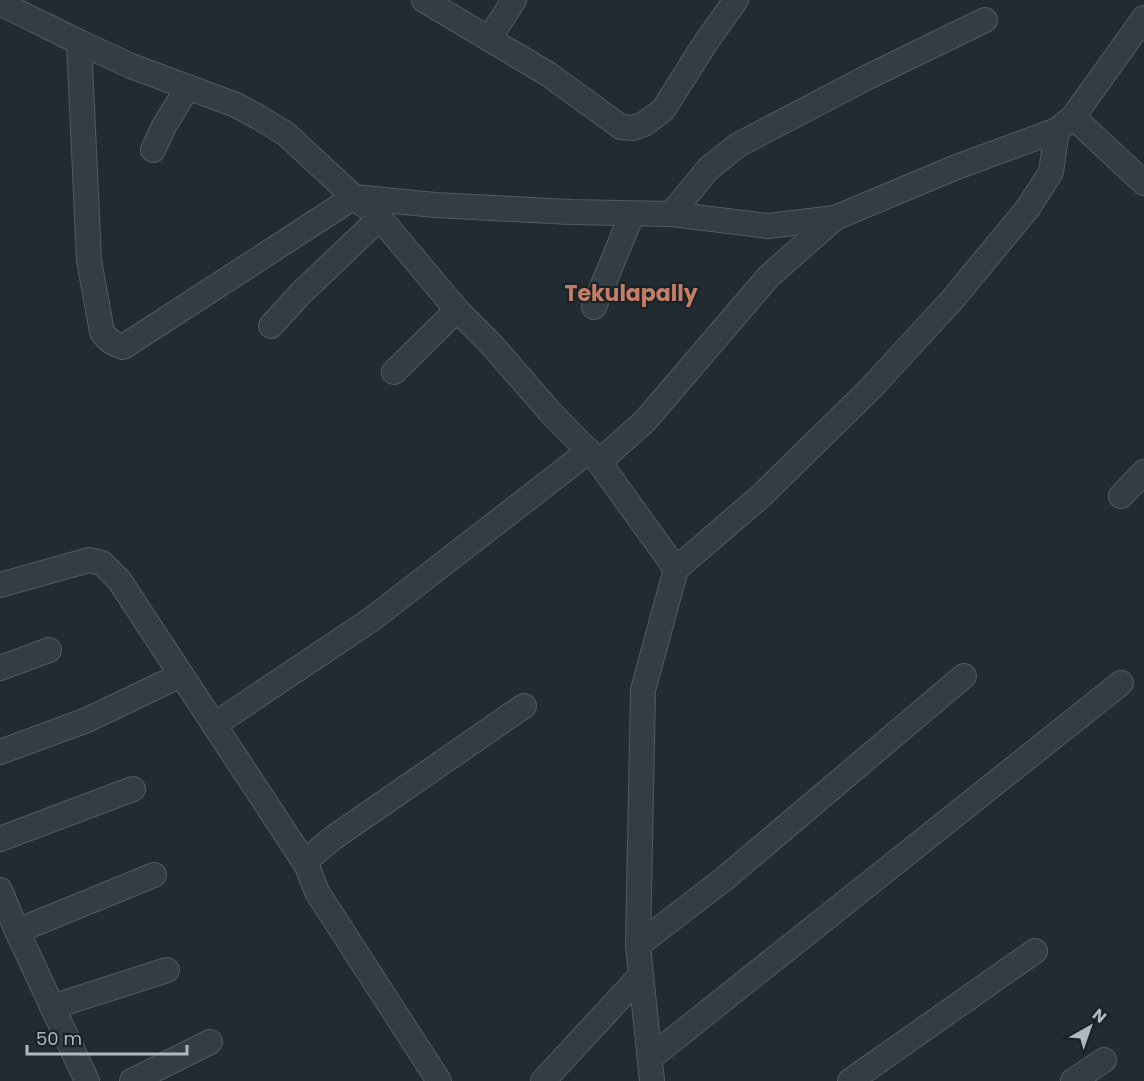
<svg xmlns="http://www.w3.org/2000/svg" width="1144" height="1081" viewBox="0 0 1144 1081" font-family="Poppins,sans-serif">
<style>
.lines{fill:none;stroke-linecap:round;stroke-linejoin:round}
.minor-casing{stroke:#515b61;stroke-width:26}
.minor{stroke:#343d43;stroke-width:24}
.labels{text-anchor:middle;dominant-baseline:central;stroke-width:4.5;stroke-linejoin:round;paint-order:stroke}
.quarter-label{font-size:22px;font-weight:bold;fill:#c57e64;stroke:#192228}
</style>
<rect width="100%" height="100%" fill="#212b32"/>
<g class="lines">
<!-- minor casing -->
<g class="minor-casing">
<g id="minor">
<path d="M424,0l124,74 73,53 12,1 11,-4 19,-14 43,-68 30,-42"/>
<path d="M0,3l79,39 52,24 105,39 24,13 26,16 68,63 81,8 135,7 101,2 97,12 67,-8 119,-50 103,-38 16,-13 71,-99"/>
<path d="M489,39l25,-39"/>
<path d="M79,42l10,218 13,72c5,8 11,12 21,15l231,-150 26,21 77,92 34,34 60,69 48,49 77,107 -33,121 -5,255 14,136"/>
<path d="M1073,117l71,66"/>
<path d="M153,150l11,-24 24,-39"/>
<path d="M671,214l38,-46 29,-23 132,-69 115,-56"/>
<path d="M594,307l38,-93"/>
<path d="M271,326l30,-33 79,-75"/>
<path d="M394,372l63,-62"/>
<path d="M599,462l46,-41 124,-145 66,-58"/>
<path d="M1121,496l23,-24"/>
<path d="M676,569l86,-74 109,-107 81,-88 76,-92 23,-36 6,-42"/>
<path d="M0,585l89,-25 13,3 17,17 188,286 10,26 122,189"/>
<path d="M0,668l49,-18"/>
<path d="M214,725l158,-106 217,-168"/>
<path d="M0,752l87,-32 94,-45"/>
<path d="M0,839l133,-50"/>
<path d="M307,866l2,-8 24,-20 191,-132"/>
<path d="M0,890l17,41 70,150"/>
<path d="M17,931l137,-56"/>
<path d="M638,945l86,-66 240,-203"/>
<path d="M52,1007l115,-37"/>
<path d="M650,1058l471,-375"/>
<path d="M132,1081l78,-39"/>
<path d="M543,1081l98,-106"/>
<path d="M850,1081l185,-130"/>
<path d="M1073,1081l31,-21"/>
</g>
</g>
<!-- minor -->
<use href="#minor" class="minor"/>
</g>
<g class="labels">
<!-- quarter labels -->
<g class="quarter-label">
<text x="631" y="293">Tekulapally</text>
</g>
</g>
<!-- north arrow -->
<g transform="translate(1090 1027) rotate(40)" stroke="#192228" stroke-width="4.5" paint-order="stroke">
<path d="M0-4.5L10 22L0 15L-10 22Z" fill="#aeb8c0"/>
<text y="-9" font-size="16" font-weight="bold" text-anchor="middle" fill="#aeb8c0">N</text>
</g>
<!-- scale -->
<path d="M27 1045v9h160v-9" fill="none" stroke="#aeb8c0" stroke-width="3"/>
<text x="36" y="1045" font-size="18" fill="#aeb8c0" stroke="#192228" stroke-width="4.5" paint-order="stroke">50 m</text>
</svg>
